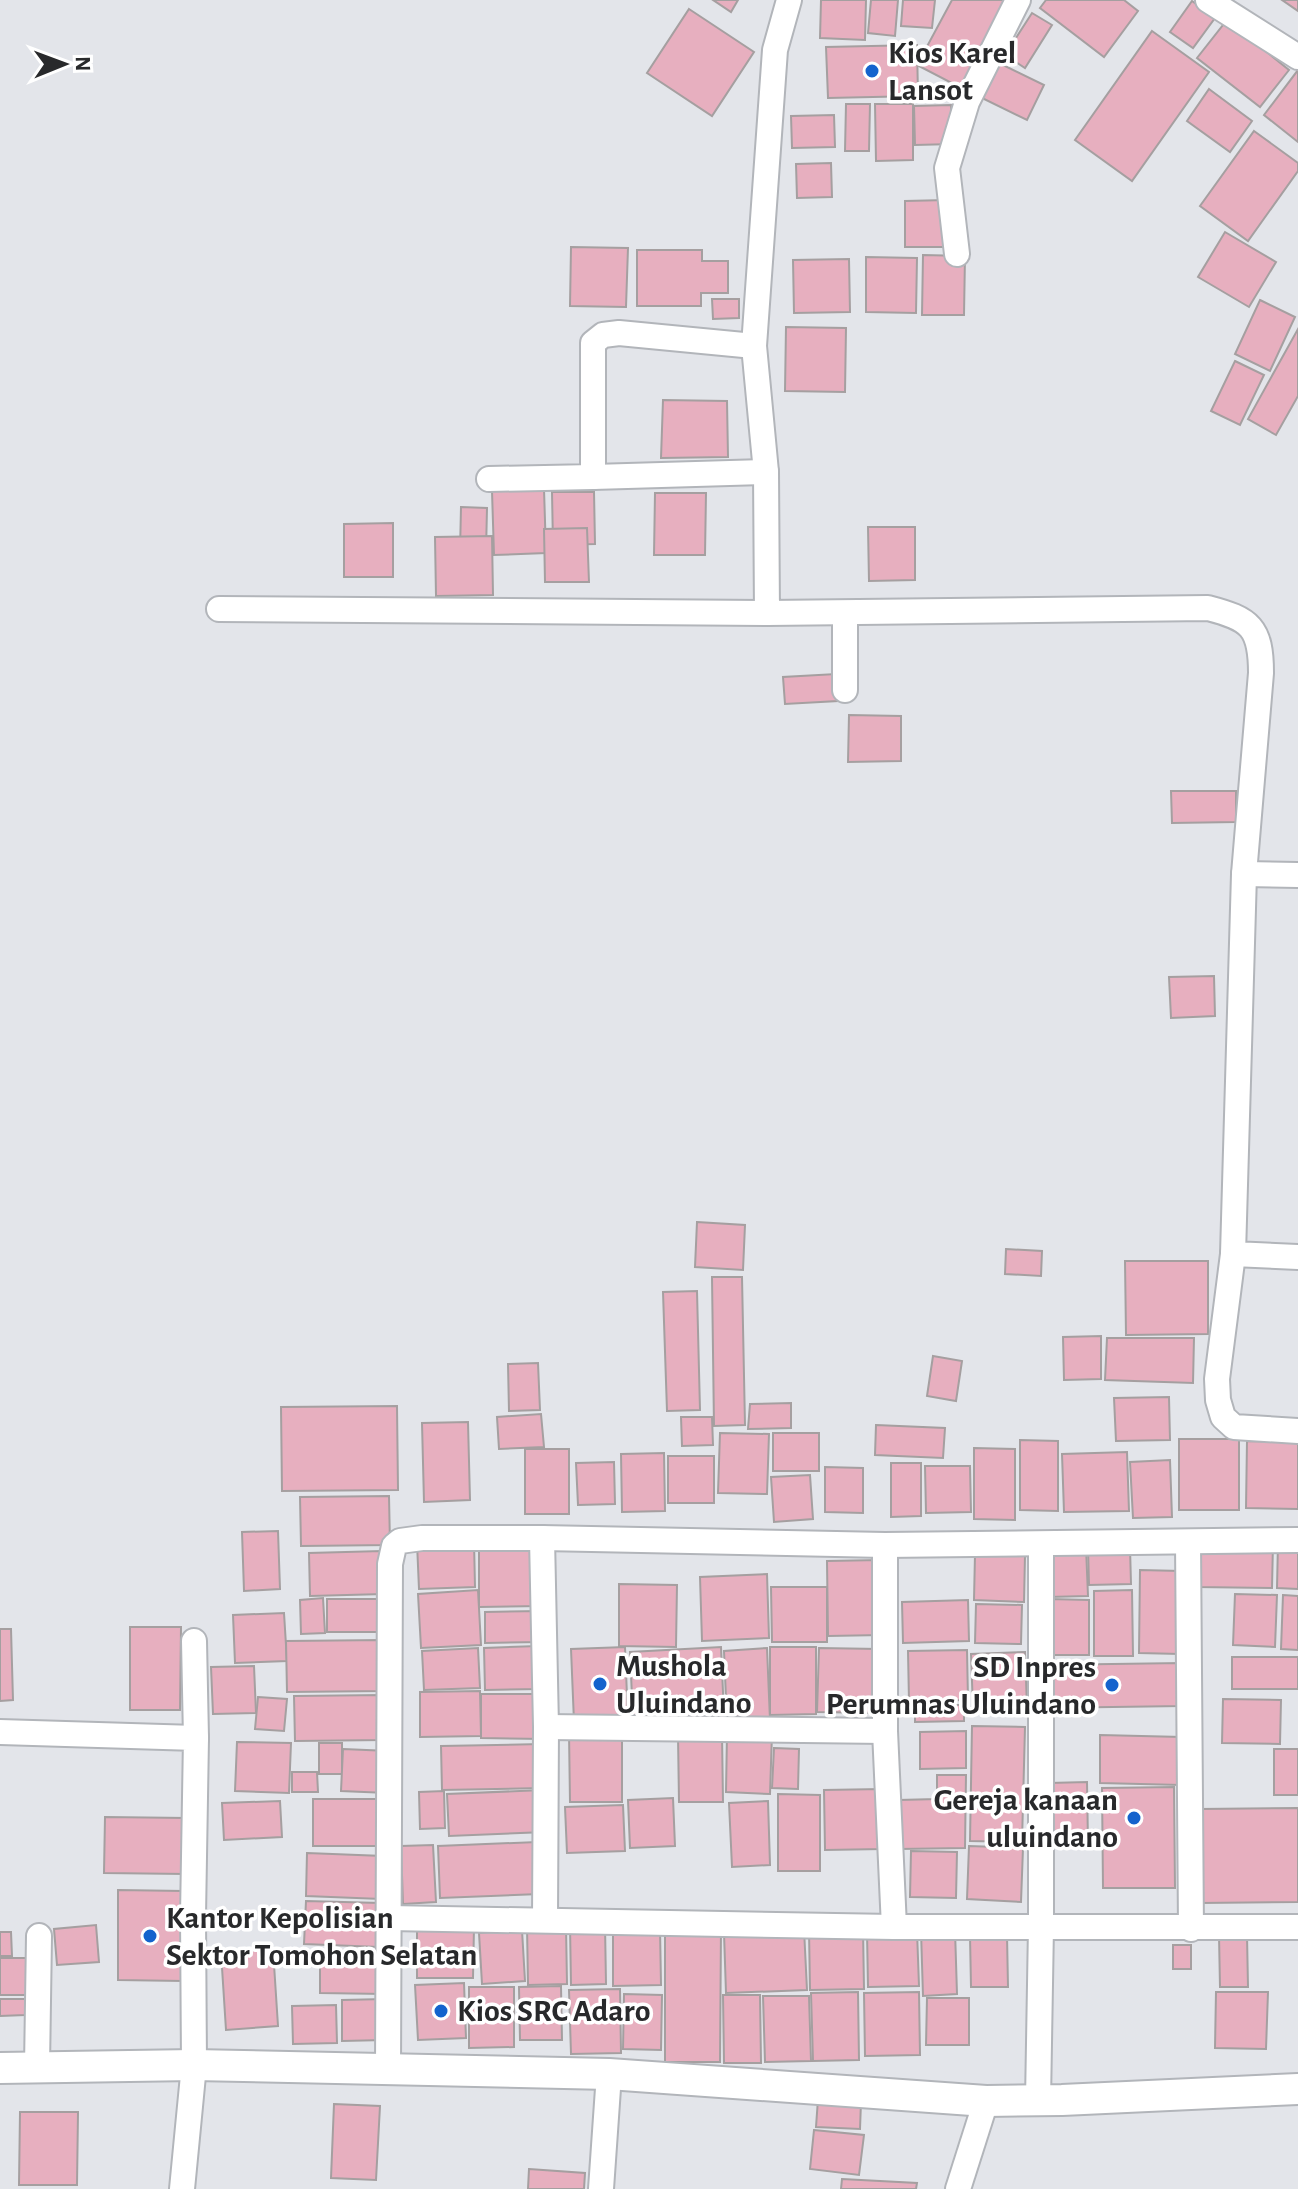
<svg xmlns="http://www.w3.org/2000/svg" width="1298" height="2189" viewBox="0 0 1298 2189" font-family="'Alegreya Sans',sans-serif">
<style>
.building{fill:#e7afbf;stroke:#a59fa0;stroke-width:2}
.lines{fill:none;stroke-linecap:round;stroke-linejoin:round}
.minor-casing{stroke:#b2b5ba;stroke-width:28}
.tertiary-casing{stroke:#b2b5ba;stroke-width:34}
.minor{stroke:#fff;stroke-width:24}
.tertiary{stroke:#fff;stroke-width:30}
.poi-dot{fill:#1463cd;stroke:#fff;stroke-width:3}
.labels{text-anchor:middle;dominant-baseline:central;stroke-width:7;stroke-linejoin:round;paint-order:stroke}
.poi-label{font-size:32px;font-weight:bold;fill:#28292b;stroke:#fff;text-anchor:start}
</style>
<rect width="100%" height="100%" fill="#e3e5ea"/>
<!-- building -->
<g class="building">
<path d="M713,0h25l-7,12z"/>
<path d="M821,0h45l-1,40 -45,-2z"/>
<path d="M871,0h27l-3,36 -27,-3z"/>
<path d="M903,0h32l-3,28 -31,-2z"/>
<path d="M952,0h60l-47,90 -48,-25z"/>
<path d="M1046,0h78l14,11 -34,46 -64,-49z"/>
<path d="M1282,0h16v11z"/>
<path d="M1192,1l23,17 -22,30 -23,-16z"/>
<path d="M689,9l65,43 -42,64 -65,-43z"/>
<path d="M1032,13l20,12 -27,43 -20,-13z"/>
<path d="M1227,20l62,50 -29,37 -63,-49z"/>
<path d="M1152,31l57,41 -77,109 -57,-41z"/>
<path d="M917,45l1,51 -90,2 -2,-51z"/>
<path d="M997,62l47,23 -17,35 -47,-23z"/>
<path d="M1298,70v72l-34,-27z"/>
<path d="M1209,89l43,32 -22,31 -43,-31z"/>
<path d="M846,104h24l-1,47h-24z"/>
<path d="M875,104h38v56l-37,1z"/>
<path d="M951,105l2,39 -38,1 -1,-39z"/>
<path d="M834,115l1,32 -43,1 -1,-32z"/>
<path d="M1254,131l44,32v8l-50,70 -48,-35z"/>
<path d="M831,163l1,34 -35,1 -1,-34z"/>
<path d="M947,200l1,47h-43v-46z"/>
<path d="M1225,232l51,30 -27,45 -51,-30z"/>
<path d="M571,247l57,1 -2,59 -56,-1z"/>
<path d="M637,250h65v11h26v32h-27v13h-64z"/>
<path d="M923,255l42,1 -1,59h-42z"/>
<path d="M866,257l51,1 -1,55 -50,-1z"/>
<path d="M849,259l1,53 -56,1 -1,-53z"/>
<path d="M712,299h27v19l-26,1z"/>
<path d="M1260,300l35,17 -25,54 -35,-17z"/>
<path d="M786,327l60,1 -1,64 -60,-1z"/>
<path d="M1298,329v67l-22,39 -28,-16z"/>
<path d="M1235,361l29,14 -24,50 -29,-14z"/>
<path d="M663,400l64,1 1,56 -67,1z"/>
<path d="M544,489l2,64 -52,2 -2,-64z"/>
<path d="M552,492h42l1,52 -42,1z"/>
<path d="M655,493h51l-1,62h-51z"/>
<path d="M461,507l26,1 -1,44 -26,-1z"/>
<path d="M393,523v54h-49v-53z"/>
<path d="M868,527h47v53l-46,1z"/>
<path d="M587,528l2,54h-44l-1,-53z"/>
<path d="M492,536l1,59 -57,1 -1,-59z"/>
<path d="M836,674l2,27 -53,3 -2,-27z"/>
<path d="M849,715l52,1v45l-53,1z"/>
<path d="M1171,791h65v31l-64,1z"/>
<path d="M1214,976l1,40 -44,2 -2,-41z"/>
<path d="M697,1222l48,3 -2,45 -48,-3z"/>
<path d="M1006,1249l36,2 -1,25 -36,-2z"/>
<path d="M1125,1261h83v73l-82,1z"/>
<path d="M712,1277h30l3,148 -31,1z"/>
<path d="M697,1291l3,119 -33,1 -4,-119z"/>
<path d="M1101,1336v43l-37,1 -1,-43z"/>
<path d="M1107,1338h87l-1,45 -88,-3z"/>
<path d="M933,1356l29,5 -6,40 -29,-5z"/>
<path d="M538,1363l2,47 -31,1 -1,-47z"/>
<path d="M1169,1397l1,43 -54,1 -2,-43z"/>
<path d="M791,1403v25l-43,1 2,-25z"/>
<path d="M397,1406l1,84 -116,1 -1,-84z"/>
<path d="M541,1414l3,33 -45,2 -2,-32z"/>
<path d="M681,1417h31l1,28 -31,1z"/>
<path d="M468,1422l2,78 -46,2 -2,-79z"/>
<path d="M876,1425l69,3 -2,30 -68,-3z"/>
<path d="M720,1433l49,1 -2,60 -49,-1z"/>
<rect x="773" y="1433" width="46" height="38"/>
<rect x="1179" y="1439" width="60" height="71"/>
<path d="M1020,1440l38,1v70l-38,-1z"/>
<path d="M1247,1441l51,1v67l-52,-1z"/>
<path d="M974,1448l41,1v71l-41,-1z"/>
<rect x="525" y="1449" width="44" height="65"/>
<path d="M1127,1452l2,59 -65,1 -2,-58z"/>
<path d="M664,1453l1,58 -43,1 -1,-58z"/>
<rect x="668" y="1456" width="46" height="47"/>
<path d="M1170,1460l2,57 -39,1 -3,-56z"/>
<path d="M614,1462l1,42 -37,1 -2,-42z"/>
<path d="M891,1463h30v53l-30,1z"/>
<path d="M925,1466h45l1,46 -45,1z"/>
<path d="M825,1467l38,1v45l-38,-1z"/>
<path d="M810,1475l3,44 -39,3 -3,-45z"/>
<path d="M389,1496l1,49 -89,1 -1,-49z"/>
<path d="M278,1531l2,58 -36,2 -2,-59z"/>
<path d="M474,1541l1,46 -56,2 -2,-46z"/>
<path d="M1197,1542l76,1 -1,45 -76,-1z"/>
<path d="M1278,1542h20v47l-21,-1z"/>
<path d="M1086,1547l2,49 -40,1 -2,-48z"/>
<path d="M1130,1547l1,37 -42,1 -1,-37z"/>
<path d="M541,1548v58l-62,1v-58z"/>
<path d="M382,1551l2,43 -74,2 -1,-43z"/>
<path d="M975,1554l50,1 -1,47 -50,-2z"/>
<path d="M880,1560l2,75 -54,1 -1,-75z"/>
<path d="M1140,1570l41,1 -1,83 -41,-1z"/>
<path d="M767,1574l2,64 -67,3 -2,-64z"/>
<path d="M619,1584l58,1 -1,62 -57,-1z"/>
<path d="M771,1587h56v55h-55z"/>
<path d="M478,1590l3,55 -60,3 -3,-54z"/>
<path d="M1132,1590l1,66h-39v-65z"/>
<path d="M1235,1594l42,1 -2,52 -42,-2z"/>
<path d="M1283,1595l15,1v54l-17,-1z"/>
<path d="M323,1598l2,35 -24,1 -1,-34z"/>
<path d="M327,1599h59l1,33h-60z"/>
<path d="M1049,1599l40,1v55h-40z"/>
<path d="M968,1600l1,41 -66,2 -1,-41z"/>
<path d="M976,1604l46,1 -1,39 -46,-1z"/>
<path d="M541,1611l1,31 -57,1v-31z"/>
<path d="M284,1613l3,48 -52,2 -2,-48z"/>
<path d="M130,1627h51l-1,83h-50z"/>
<path d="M0,1629h11l2,71 -13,1z"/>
<path d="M384,1640l1,51 -98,1 -1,-51z"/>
<path d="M538,1646l2,43 -55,1 -1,-42z"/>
<path d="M625,1647l3,73 -54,2 -3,-73z"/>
<path d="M721,1647l3,68 -91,4 -3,-67z"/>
<path d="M770,1647h46v67l-46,1z"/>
<path d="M478,1648l2,40 -56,2 -2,-39z"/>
<path d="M767,1648l3,72 -43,2 -3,-71z"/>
<path d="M819,1648l60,1 -2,64 -60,-1z"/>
<path d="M967,1650l1,50 -59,1 -1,-50z"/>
<path d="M1025,1652l2,55 -54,2 -2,-55z"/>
<rect x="1232" y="1657" width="66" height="32"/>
<path d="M1182,1663v43l-139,2 -1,-43z"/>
<path d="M254,1666l2,47 -43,1 -2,-47z"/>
<path d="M480,1691l1,45 -61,1v-45z"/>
<path d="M481,1694h63v45l-63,-1z"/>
<path d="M384,1695v45l-89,1 -1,-45z"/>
<path d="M258,1697l29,2 -3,32 -29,-2z"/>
<path d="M1223,1699l58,1 -1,44 -58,-1z"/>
<path d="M915,1705h49v16l-49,1z"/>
<path d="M972,1726l53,1 -3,115 -52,-1z"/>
<path d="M622,1731v71h-52l-1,-70z"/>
<path d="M966,1731v37l-46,1v-37z"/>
<path d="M727,1733l45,1 -2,60 -44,-2z"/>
<path d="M722,1734l1,68h-44l-1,-67z"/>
<path d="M1100,1735l82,2 -1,48 -81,-2z"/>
<path d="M237,1742l54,1 -2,50 -54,-2z"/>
<rect x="319" y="1743" width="23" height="31"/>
<path d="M542,1744l1,44 -101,2 -1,-44z"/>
<path d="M774,1748l25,1 -1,40 -26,-1z"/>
<path d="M343,1749l46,2 -2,42 -46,-2z"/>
<rect x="1274" y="1749" width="24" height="46"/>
<path d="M292,1772h25l1,20h-26z"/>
<path d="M937,1775h29l-1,73 -66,1v-49l38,-1z"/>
<path d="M1087,1782l1,62 -38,1 -1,-62z"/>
<path d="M1174,1787l1,101h-72l-1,-100z"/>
<path d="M882,1789l1,60 -58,1 -1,-60z"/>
<path d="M543,1790l2,42 -96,4 -2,-42z"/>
<path d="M444,1791l1,37 -25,1 -1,-37z"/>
<path d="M778,1794l42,1v76h-42z"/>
<path d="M673,1798l2,48 -45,2 -2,-48z"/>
<path d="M313,1799h74l1,47h-75z"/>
<path d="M280,1801l2,36 -58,3 -2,-37z"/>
<path d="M768,1801l2,64 -38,2 -3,-64z"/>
<path d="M623,1805l2,46 -58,2 -2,-46z"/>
<path d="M1298,1808v94l-98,1v-94z"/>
<path d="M105,1817l82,1 -1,56 -82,-1z"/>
<path d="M537,1842l2,52 -99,4 -2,-52z"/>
<path d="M433,1845l3,57 -33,2 -2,-58z"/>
<path d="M969,1846l54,2 -2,54 -54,-3z"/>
<path d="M911,1851l46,1 -1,46 -46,-1z"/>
<path d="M307,1853l76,3 -2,43 -75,-3z"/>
<path d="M118,1890l65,1v90l-65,-1z"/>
<path d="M306,1901l74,2 -1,44 -75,-3z"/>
<path d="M96,1925l3,37 -42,3 -3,-36z"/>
<path d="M605,1925l1,59 -35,1 -1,-59z"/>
<path d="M417,1926l57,1 -1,51h-56z"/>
<path d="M527,1926h39l1,58 -39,1z"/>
<path d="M665,1927h56l-1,135h-55z"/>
<path d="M660,1928l1,57 -48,1v-57z"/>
<path d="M804,1929l3,61 -81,3 -2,-60z"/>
<path d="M863,1929l1,60 -54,1 -1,-60z"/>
<path d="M522,1930l3,51 -43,3 -3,-51z"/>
<path d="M955,1930l2,64 -34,2 -2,-65z"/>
<path d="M917,1931l2,55 -51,1 -1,-55z"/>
<path d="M0,1932h11l1,24h-12z"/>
<path d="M1007,1935l1,52h-37l-1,-51z"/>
<path d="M1219,1935h28l1,52h-28z"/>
<rect x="1173" y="1945" width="18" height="24"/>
<path d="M273,1949l5,77 -52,4 -5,-78z"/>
<path d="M320,1950l66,1 -1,43 -65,-1z"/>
<path d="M0,1958h30l1,37h-31z"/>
<path d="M464,1983l2,55 -48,2 -3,-55z"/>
<path d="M561,1986l1,54h-42l-1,-53z"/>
<path d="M469,1987h45v60l-45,1z"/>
<path d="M620,1989l1,64 -50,1 -2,-64z"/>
<path d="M858,1992l1,68 -46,1 -2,-68z"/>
<path d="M919,1992l1,63 -55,1 -1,-63z"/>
<path d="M1216,1992h52l-2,57 -51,-1z"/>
<path d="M624,1994l38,1 -1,55 -38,-1z"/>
<path d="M723,1995h37l1,68h-37z"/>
<path d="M763,1996h46l2,65 -46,1z"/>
<path d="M927,1998h42v47h-43z"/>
<path d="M0,1999h25v16l-25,1z"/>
<path d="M385,1999v41l-43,1v-41z"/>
<path d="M336,2005l1,38 -44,1 -1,-38z"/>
<path d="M818,2099l43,3 -1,27 -44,-2z"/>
<path d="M334,2104l46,2 -4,74 -45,-2z"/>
<path d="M20,2112h58l-1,73h-58z"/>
<path d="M814,2130l50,5 -5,40 -49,-6z"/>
<path d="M529,2169l56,4 -1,16h-56z"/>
<path d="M842,2179l75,4 -1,6h-75z"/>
</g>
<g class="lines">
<!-- minor casing -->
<g class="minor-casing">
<g id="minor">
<path d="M789,0l-14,50 -21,296 12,126 1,141 441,-5c42,11 53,19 53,65l-17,201 -11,380 65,3"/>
<path d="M1208,0l90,57"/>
<path d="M957,254l-10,-86 20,-66 51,-102"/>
<path d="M593,477l173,-5"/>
<path d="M489,479l104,-2v-134l10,-8 16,-2 135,13"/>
<path d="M219,609l548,4"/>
<path d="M845,690v-77"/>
<path d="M1244,874l54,1"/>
<path d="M1233,1254l-16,125 1,21 5,17 11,10 64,4"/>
<path d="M542,1538l4,189 -1,193"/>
<path d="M1188,1542l3,387"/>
<path d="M885,1545v186l9,196"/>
<path d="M194,1641l2,97"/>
<path d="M546,1727l339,4"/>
<path d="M0,1732l196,6 -3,178 1,149 -12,124"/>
<path d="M389,1918l505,9h404"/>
<path d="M37,2067l2,-131"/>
<path d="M388,2070l2,-506 4,-18 6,-5 22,-3h120l343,7 413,-5"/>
<path d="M1038,2101l3,-175v-382"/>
<path d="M601,2189l8,-115"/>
<path d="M958,2189l28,-88"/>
</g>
</g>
<!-- tertiary casing -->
<g class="tertiary-casing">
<path id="tertiary" d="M0,2068l194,-3 415,9 377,27 76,-1 236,-11"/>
</g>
<!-- minor -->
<use href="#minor" class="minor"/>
<!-- tertiary -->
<use href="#tertiary" class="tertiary"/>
</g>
<!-- markers -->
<g class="poi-dot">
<circle cx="872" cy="71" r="8"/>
<circle cx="600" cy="1684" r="8"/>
<circle cx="1112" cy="1685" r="8"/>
<circle cx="1134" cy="1818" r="8"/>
<circle cx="150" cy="1936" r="8"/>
<circle cx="441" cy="2011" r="8"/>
</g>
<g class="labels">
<!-- poi labels -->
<g class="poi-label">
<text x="888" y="53">Kios Karel<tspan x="888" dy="37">Lansot</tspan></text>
<text x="616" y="1666">Mushola<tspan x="616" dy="37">Uluindano</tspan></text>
<text x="1096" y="1667" text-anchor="end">SD Inpres<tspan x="1096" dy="37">Perumnas Uluindano</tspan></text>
<text x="1118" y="1800" text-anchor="end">Gereja kanaan<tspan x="1118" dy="37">uluindano</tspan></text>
<text x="166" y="1918">Kantor Kepolisian<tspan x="166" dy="37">Sektor Tomohon Selatan</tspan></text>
<text x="457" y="2011">Kios SRC Adaro</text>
</g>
</g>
<!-- north arrow -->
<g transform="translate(64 64) rotate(89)" stroke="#ffffff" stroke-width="6" paint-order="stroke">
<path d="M0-6L14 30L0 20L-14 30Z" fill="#28292b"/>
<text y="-12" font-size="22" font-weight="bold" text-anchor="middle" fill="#28292b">N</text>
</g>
</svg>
